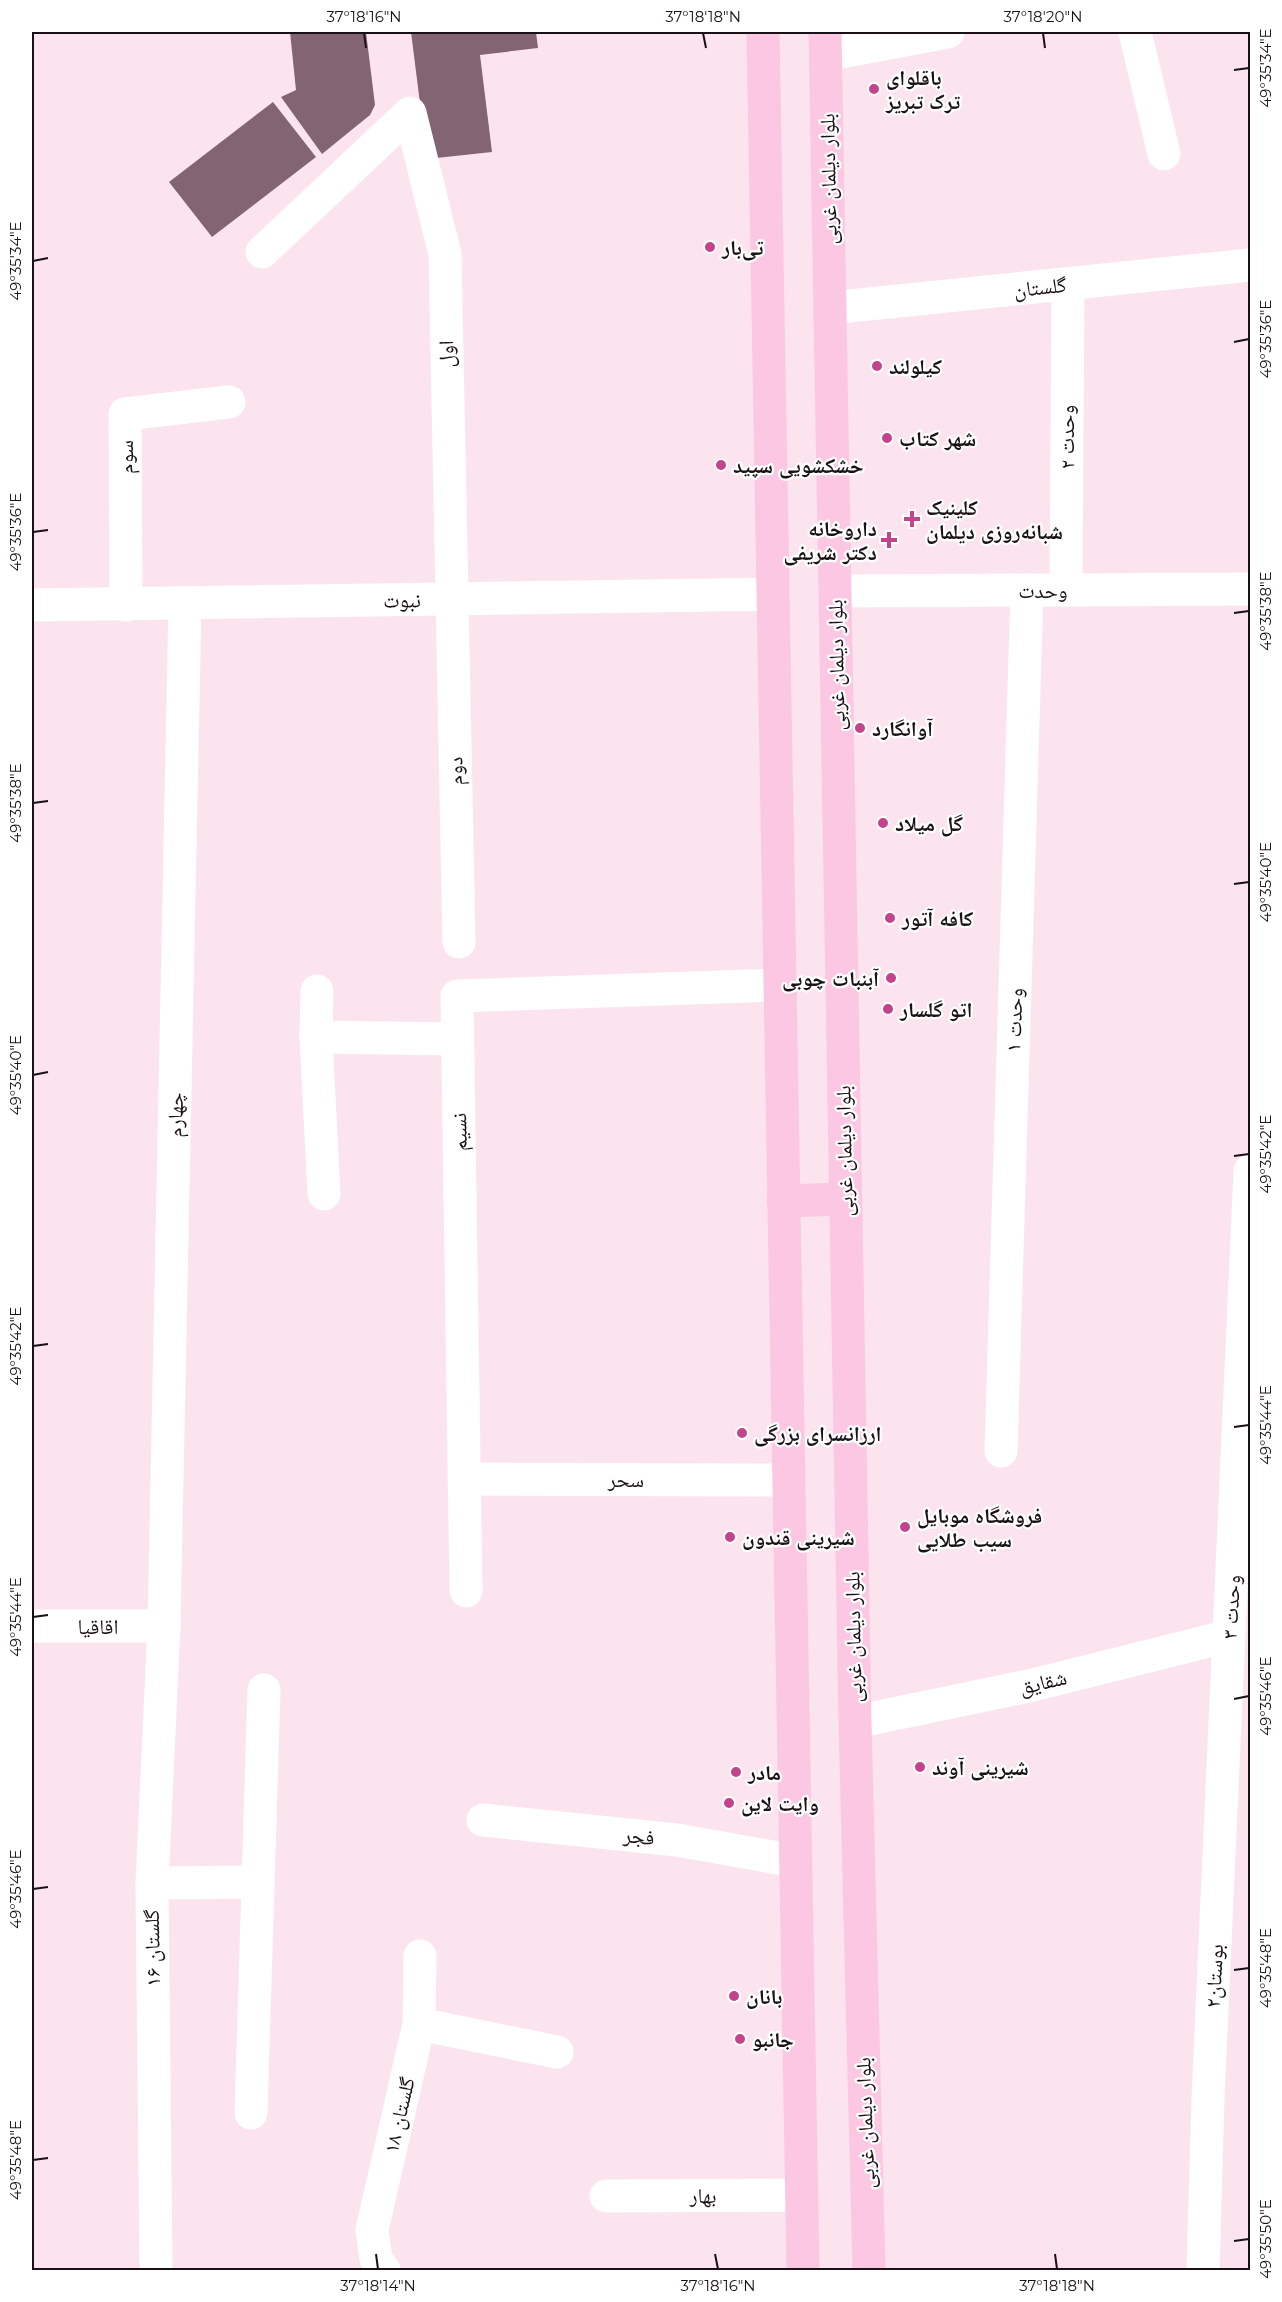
<svg xmlns="http://www.w3.org/2000/svg" width="1282" height="2302" viewBox="0 0 1282 2302" font-family="Montserrat,'Noto Naskh Arabic',sans-serif">
<style>
.building{fill:#836473}
.lines{fill:none;stroke-linecap:round;stroke-linejoin:round}
.street{stroke:#fff;stroke-width:33}
.primary{stroke:#fbc7e2;stroke-width:33}
.ticks{fill:none;stroke:#191115;stroke-width:2}
.poi-dot{fill:#c3438d;stroke:#fff;stroke-width:2}
.labels{text-anchor:middle;dominant-baseline:central;stroke-width:4.5;stroke-linejoin:round;paint-order:stroke}
.poi-label{font-size:21px;font-weight:bold;fill:#191115;stroke:#fff;text-anchor:start}
.street-label{font-size:21px;fill:#191115;stroke:#fff}
.neatline{fill:none;stroke:#191115;stroke-width:2}
.ticks-label{font-size:15px;text-anchor:middle;fill:#191115}
</style>
<rect width="100%" height="100%" fill="#fce4ef"/>
<!-- building -->
<g class="building">
<path d="M290,32h76l9,73 -5,10 -48,39 -41,-57 15,-7z"/>
<path d="M411,32h125l2,16 -58,7 12,97 -65,7z"/>
<path d="M273,102l43,55 -104,80 -43,-55z"/>
</g>
<g class="lines">
<!-- street -->
<g class="street">
<path d="M1135,32l29,122"/>
<path d="M825,55l123,-23"/>
<path d="M262,252l148,-139 35,141 14,688"/>
<path d="M830,308l420,-43"/>
<path d="M1066,590l2,-306"/>
<path d="M835,591l415,-2"/>
<path d="M32,605l741,-11"/>
<path d="M126,605l-1,-191 104,-12"/>
<path d="M317,991l-1,46 8,157"/>
<path d="M316,1037l141,2"/>
<path d="M1001,1451l26,-861"/>
<path d="M464,1479l324,1"/>
<path d="M466,1591l-9,-595 322,-11"/>
<path d="M32,1626h132"/>
<path d="M855,1722l178,-37 196,-49"/>
<path d="M483,1820l194,20 118,21"/>
<path d="M152,1883l106,-1"/>
<path d="M419,2024l138,28"/>
<path d="M251,2113l13,-423"/>
<path d="M606,2196l195,-1"/>
<path d="M156,2270l-4,-387 12,-257 21,-1022"/>
<path d="M384,2270l-8,-11 -4,-29 47,-206 1,-68"/>
<path d="M1203,2270l5,-172 42,-927"/>
</g>
<!-- primary -->
<g class="primary">
<path d="M763,32l40,2238"/>
<path d="M825,32l30,1690 14,548"/>
<path d="M783,1201l62,-2"/>
</g>
</g>
<!-- ticks -->
<path class="ticks" d="M364,33l2,15M703,33l3,15M1043,33l2,15M1234,70l15,-2M33,261l15,-3M1234,342l15,-3M33,532l15,-2M1234,613l15,-2M33,803l15,-2M1234,884l15,-2M33,1075l15,-3M1234,1156l15,-2M33,1346l15,-2M1234,1427l15,-2M33,1617l15,-2M1234,1699l15,-3M33,1889l15,-2M1234,1970l15,-2M33,2160l15,-2M1234,2241l15,-2M376,2254l2,15M715,2254l3,15M1055,2254l2,15"/>
<!-- markers -->
<g class="poi-dot">
<circle cx="874" cy="89" r="6"/>
<circle cx="710" cy="247" r="6"/>
<circle cx="877" cy="366" r="6"/>
<circle cx="887" cy="438" r="6"/>
<circle cx="721" cy="465" r="6"/>
<path d="M909 510h6v6h6v6h-6v6h-6v-6h-6v-6h6z"/>
<path d="M886 531h6v6h6v6h-6v6h-6v-6h-6v-6h6z"/>
<circle cx="860" cy="728" r="6"/>
<circle cx="883" cy="823" r="6"/>
<circle cx="890" cy="918" r="6"/>
<circle cx="891" cy="978" r="6"/>
<circle cx="888" cy="1009" r="6"/>
<circle cx="742" cy="1433" r="6"/>
<circle cx="905" cy="1527" r="6"/>
<circle cx="730" cy="1537" r="6"/>
<circle cx="920" cy="1767" r="6"/>
<circle cx="736" cy="1772" r="6"/>
<circle cx="729" cy="1803" r="6"/>
<circle cx="734" cy="1996" r="6"/>
<circle cx="740" cy="2039" r="6"/>
</g>
<g class="labels">
<!-- poi labels -->
<g class="poi-label">
<text x="886" y="77">باقلوای<tspan x="886" dy="24">ترک تبریز</tspan></text>
<text x="722" y="247">تی‌بار</text>
<text x="889" y="366">کیلولند</text>
<text x="899" y="438">شهر کتاب</text>
<text x="733" y="465">خشکشویی سپید</text>
<text x="926" y="507">کلینیک<tspan x="926" dy="24">شبانه‌روزی دیلمان</tspan></text>
<text x="877" y="528" text-anchor="end">داروخانه<tspan x="877" dy="24">دکتر شریفی</tspan></text>
<text x="872" y="728">آوانگارد</text>
<text x="895" y="823">گل میلاد</text>
<text x="902" y="918">کافه آتور</text>
<text x="879" y="978" text-anchor="end">آبنبات چوبی</text>
<text x="900" y="1009">اتو گلسار</text>
<text x="754" y="1433">ارزانسرای بزرگی</text>
<text x="917" y="1515">فروشگاه موبایل<tspan x="917" dy="24">سیب طلایی</tspan></text>
<text x="742" y="1537">شیرینی قندون</text>
<text x="932" y="1767">شیرینی آوند</text>
<text x="748" y="1772">مادر</text>
<text x="741" y="1803">وایت لاین</text>
<text x="746" y="1996">بانان</text>
<text x="752" y="2039">جانبو</text>
</g>
<!-- street labels -->
<g class="street-label">
<text transform="translate(828 179) rotate(-91)">بلوار دیلمان غربی</text>
<text transform="translate(1040 287) rotate(-6)">گلستان</text>
<text transform="translate(446 354) rotate(-91)">اول</text>
<text transform="translate(1066 437) rotate(-90)">وحدت ۲</text>
<text transform="translate(125 457) rotate(-90)">سوم</text>
<text x="1043" y="590">وحدت</text>
<text transform="translate(402 600) rotate(-1)">نبوت</text>
<text transform="translate(836 665) rotate(-91)">بلوار دیلمان غربی</text>
<text transform="translate(455 771) rotate(-91)">دوم</text>
<text transform="translate(1014 1020) rotate(-88)">وحدت ۱</text>
<text transform="translate(175 1115) rotate(-89)">چهارم</text>
<text transform="translate(459 1132) rotate(-91)">نسیم</text>
<text transform="translate(844 1151) rotate(-91)">بلوار دیلمان غربی</text>
<text x="626" y="1479">سحر</text>
<text transform="translate(1231 1607) rotate(-87)">وحدت ۳</text>
<text x="98" y="1626">اقاقیا</text>
<text transform="translate(853 1637) rotate(-91)">بلوار دیلمان غربی</text>
<text transform="translate(1043 1682) rotate(-13)">شقایق</text>
<text transform="translate(639 1836) rotate(6)">فجر</text>
<text transform="translate(152 1948) rotate(-91)">گلستان ۱۶</text>
<text transform="translate(1214 1976) rotate(-87)">بوستان۲</text>
<text transform="translate(399 2115) rotate(-77)">گلستان ۱۸</text>
<text transform="translate(865 2123) rotate(-92)">بلوار دیلمان غربی</text>
<text x="703" y="2195">بهار</text>
</g>
</g>
<!-- border -->
<rect width="1282" height="2302" fill="none" stroke="#ffffff" stroke-width="66"/>
<rect x="33" y="33" width="1216" height="2236" class="neatline"/>
<g class="ticks-label">
<text x="364" y="22">37°18'16"N</text>
<text x="703" y="22">37°18'18"N</text>
<text x="1043" y="22">37°18'20"N</text>
<text transform="translate(1266 68) rotate(-90)" y="5">49°35'34"E</text>
<text transform="translate(16 261) rotate(-90)" y="5">49°35'34"E</text>
<text transform="translate(1266 339) rotate(-90)" y="5">49°35'36"E</text>
<text transform="translate(16 532) rotate(-90)" y="5">49°35'36"E</text>
<text transform="translate(1266 611) rotate(-90)" y="5">49°35'38"E</text>
<text transform="translate(16 803) rotate(-90)" y="5">49°35'38"E</text>
<text transform="translate(1266 882) rotate(-90)" y="5">49°35'40"E</text>
<text transform="translate(16 1075) rotate(-90)" y="5">49°35'40"E</text>
<text transform="translate(1266 1154) rotate(-90)" y="5">49°35'42"E</text>
<text transform="translate(16 1346) rotate(-90)" y="5">49°35'42"E</text>
<text transform="translate(1266 1425) rotate(-90)" y="5">49°35'44"E</text>
<text transform="translate(16 1617) rotate(-90)" y="5">49°35'44"E</text>
<text transform="translate(1266 1696) rotate(-90)" y="5">49°35'46"E</text>
<text transform="translate(16 1889) rotate(-90)" y="5">49°35'46"E</text>
<text transform="translate(1266 1968) rotate(-90)" y="5">49°35'48"E</text>
<text transform="translate(16 2160) rotate(-90)" y="5">49°35'48"E</text>
<text transform="translate(1266 2239) rotate(-90)" y="5">49°35'50"E</text>
<text x="378" y="2291">37°18'14"N</text>
<text x="718" y="2291">37°18'16"N</text>
<text x="1057" y="2291">37°18'18"N</text>
</g>
</svg>
